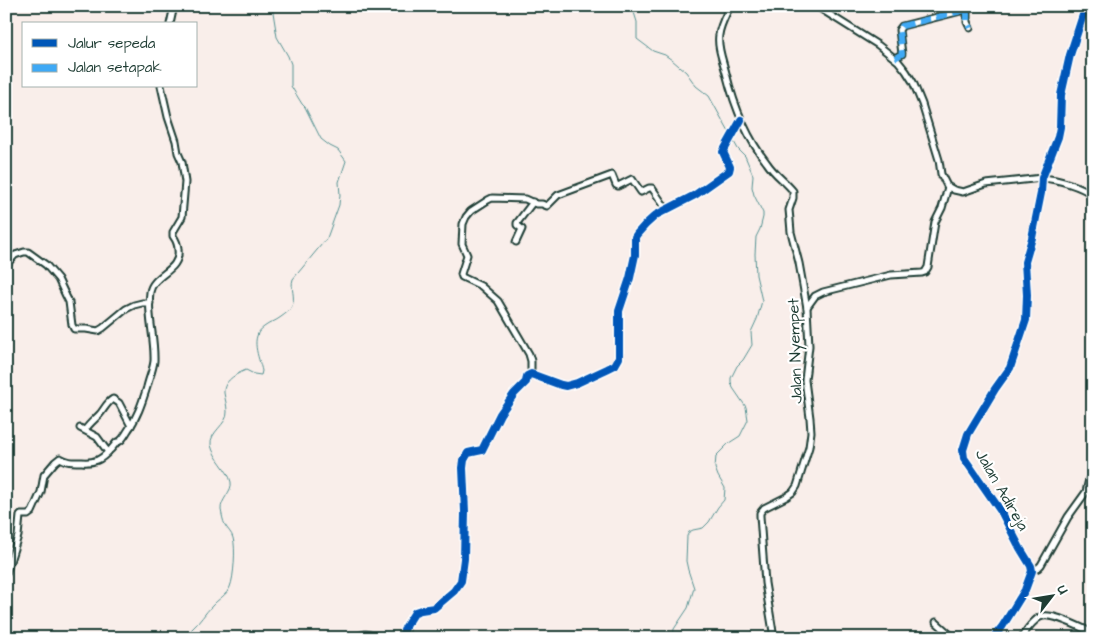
<svg xmlns="http://www.w3.org/2000/svg" width="1099" height="644" viewBox="0 0 1099 644" font-family="'Architects Daughter',sans-serif">
<style>
.lines{fill:none;stroke-linecap:round;stroke-linejoin:round}
.stream{stroke:#559292;stroke-width:1}
.minor-casing{stroke:#1f3d34;stroke-width:9}
.minor{stroke:#fff;stroke-width:5}
.quiet{stroke:#3fa9f5;stroke-width:6;stroke-dasharray:12 6;stroke-linecap:butt}
.cycleway-casing{stroke:#fff;stroke-width:11}
.cycleway{stroke:#0057b8;stroke-width:8}
.labels{text-anchor:middle;dominant-baseline:central;stroke-width:4.5;stroke-linejoin:round;paint-order:stroke}
.street-label{font-size:16px;fill:#1f3d34;stroke:#fff}
</style>
<rect width="100%" height="100%" fill="#f9eeea"/>
<filter id="ink" filterUnits="userSpaceOnUse"><feTurbulence type="fractalNoise" baseFrequency=".02" numOctaves="2"/><feDisplacementMap in="SourceGraphic" scale="10" xChannelSelector="R" yChannelSelector="G"/><feConvolveMatrix kernelMatrix="1 2 1 2 8 2 1 2 1" color-interpolation-filters="sRGB"/></filter>
<g filter="url(#ink)">
<g class="lines">
<!-- stream -->
<g class="stream">
<path d="M632,6l5,16v17l16,12 12,4 7,5 14,12 10,14 13,10 21,38"/>
<path d="M180,638c4,-3 9,-5 12,-9 8,-7 13,-16 20,-23 6,-7 15,-11 18,-19 4,-9 6,-40 3,-49 -1,-5 -6,-9 -8,-13 -2,-4 -3,-10 -4,-15 -1,-10 12,-19 10,-28 -3,-13 -17,-23 -20,-37 -2,-13 17,-21 16,-33 0,-7 -2,-13 -3,-19 -1,-12 12,-19 22,-23l8,4 7,1 1,-4c-3,-14 -13,-34 2,-44 5,-4 12,-6 17,-10 4,-3 9,-6 11,-11 4,-9 -2,-18 1,-27l34,-41 12,-33 1,-10 -1,-13 7,-21 -8,-11 -8,-4 -9,-7 -16,-32 -3,-3 -11,-18v-22l-3,-8 -11,-19 -5,-31"/>
<path d="M673,638l1,-9 14,-21 6,-20 -6,-18 -2,-9 1,-25 2,-4 4,-2 10,-2 6,-6 9,-15 6,-7 1,-12 -7,-12 -3,-8 1,-12 13,-13 11,-7 8,-16 -2,-13 -13,-19 -2,-6v-4l6,-12 6,-6 9,-15 -1,-13 6,-13 5,-18 -6,-26 -1,-21 1,-17 4,-8 3,-12v-4l-9,-18 -2,-8 1,-12 -8,-19 -7,-7 -5,-9"/>
</g>
<!-- minor casing -->
<g class="minor-casing">
<g id="minor">
<path d="M730,6c-4,9 -10,19 -11,29 -2,12 4,26 7,38 8,32 20,64 41,90 7,11 18,18 26,28v7l-4,12 1,10 1,12 8,31 8,45 2,38 -4,34 5,38 1,14 -2,15 -12,39 -4,6 -7,5 -22,11 -4,5v3l5,67 9,55"/>
<path d="M816,6l62,39 20,16 8,10 7,11 9,22 17,56 2,14 6,12 7,4 9,2 23,-8 56,-6c15,1 39,8 51,17"/>
<path d="M967,8v14l3,6"/>
<path d="M170,24l4,-18"/>
<path d="M895,58l7,-4 -3,-24 3,-4 63,-16 3,-4"/>
<path d="M516,242l6,-13 -5,-4v-2l16,-21"/>
<path d="M6,265l9,-10 9,-3h4l18,13 12,14 8,17 3,6 3,23 2,4h12l12,2 5,-3 23,-19 8,-4 8,-2h8"/>
<path d="M807,307l8,-11 8,-4 68,-17 31,-2 3,-1 3,-5 7,-45 7,-14 6,-21"/>
<path d="M531,374v-13l-2,-7 -31,-53 -17,-15 -19,-9 -1,-3 6,-19 -5,-11 1,-20 3,-7 5,-6 17,-11 4,-2 33,1 11,5h6l5,2 11,-11 54,-20 4,10 2,1 14,-7 9,13 8,-4h3l15,22"/>
<path d="M80,428l17,9 11,15"/>
<path d="M85,430c4,-6 9,-10 14,-15 5,-5 7,-12 14,-16l6,4 12,23"/>
<path d="M1032,571l6,-3 3,-3 27,-48 18,-25 3,-13 4,-5"/>
<path d="M6,574l12,-38 2,-20 1,-1h7l4,-3 9,-20 3,-17 11,-13 5,-4c9,5 13,4 22,4 12,1 19,-2 27,-11 3,-2 5,-6 8,-9 1,0 2,0 3,-1 3,-2 5,-6 7,-9 10,-14 15,-29 20,-45 2,-9 6,-17 7,-26 1,-23 -7,-46 -4,-69 3,-18 31,-21 28,-42 0,-6 -2,-10 -5,-14v-4l9,-15 3,-35 -3,-20 -4,-9 -2,-12 -8,-24 -7,-31"/>
<path d="M936,622l18,16"/>
<path d="M406,626v12"/>
<path d="M355,638c7,-4 13,-6 20,0"/>
<path d="M401,638l4,-10 10,-16 6,-2 13,-2 20,-17 7,-10 3,-22 1,-47 -2,-44 1,-8 4,-7 14,-3 18,-36 14,-20 12,-12 1,-6 4,-2 30,11 5,1 11,-3 30,-14 8,-4 4,-7v-47l11,-33 5,-23v-18l2,-3 8,-9 11,-10 39,-20 34,-24 1,-4 -7,-15 18,-32"/>
<path d="M993,638l9,-11 23,-37 7,-19 -1,-5 -11,-18 -18,-35 -38,-55 -1,-8 5,-16 27,-45 15,-21 16,-48 1,-25 -2,-33 7,-24 9,-45 1,-15 16,-41 2,-10 1,-32 9,-40 13,-40 4,-9"/>
<path d="M1021,638c5,-7 11,-17 19,-21 11,-6 41,11 53,16"/>
</g>
</g>
<!-- minor -->
<use href="#minor" class="minor"/>
<!-- quiet -->
<g class="quiet">
<path d="M967,8v14l3,6"/>
<path d="M895,58l7,-4 -3,-24 3,-4 63,-16 3,-4"/>
</g>
<!-- cycleway casing -->
<g class="cycleway-casing">
<g id="cycleway">
<path d="M401,638l4,-10 10,-16 6,-2 13,-2 20,-17 7,-10 3,-22 1,-47 -2,-44 1,-8 4,-7 14,-3 18,-36 14,-20 12,-12 1,-6 4,-2 30,11 5,1 11,-3 30,-14 8,-4 4,-7v-47l11,-33 5,-23v-18l2,-3 8,-9 11,-10 39,-20 34,-24 1,-4 -7,-15 18,-32"/>
<path d="M993,638l9,-11 23,-37 7,-19 -1,-5 -11,-18 -18,-35 -38,-55 -1,-8 5,-16 27,-45 15,-21 16,-48 1,-25 -2,-33 7,-24 9,-45 1,-15 16,-41 2,-10 1,-32 9,-40 13,-40 4,-9"/>
</g>
</g>
<!-- cycleway -->
<use href="#cycleway" class="cycleway"/>
</g>
</g>
<g class="labels">
<!-- street labels -->
<g class="street-label">
<text transform="translate(795 351) rotate(-92)">Jalan Nyempet</text>
<text transform="translate(1002 490) rotate(60)">Jalan Adireja</text>
</g>
</g>
<!-- margin -->
<rect width="1099" height="644" fill="none" stroke="#fff" stroke-width="25"/>
<rect x="12" y="12" width="1074" height="619" fill="none" stroke="#1f3d34" stroke-width="2" filter="url(#ink)"/>
<!-- legend -->
<rect x="22" y="22" width="175" height="65" fill="#ffffff" stroke="#a5b1ae"/>
<rect x="32" y="39" width="25" height="8" fill="#0057b8" stroke="#a5b1ae"/>
<text x="68" y="48" font-size="15" fill="#1f3d34">Jalur sepeda</text>
<rect x="32" y="64" width="25" height="8" fill="#3fa9f5" stroke="#a5b1ae"/>
<text x="68" y="72" font-size="15" fill="#1f3d34">Jalan setapak</text>
<!-- north arrow -->
<g transform="translate(1052 596) rotate(59)" stroke="#ffffff" stroke-width="4" paint-order="stroke">
<path d="M0-4L9 19L0 12L-9 19Z" fill="#1f3d34"/>
<text y="-8" font-size="14" font-weight="bold" text-anchor="middle" fill="#1f3d34">U</text>
</g>
</svg>
